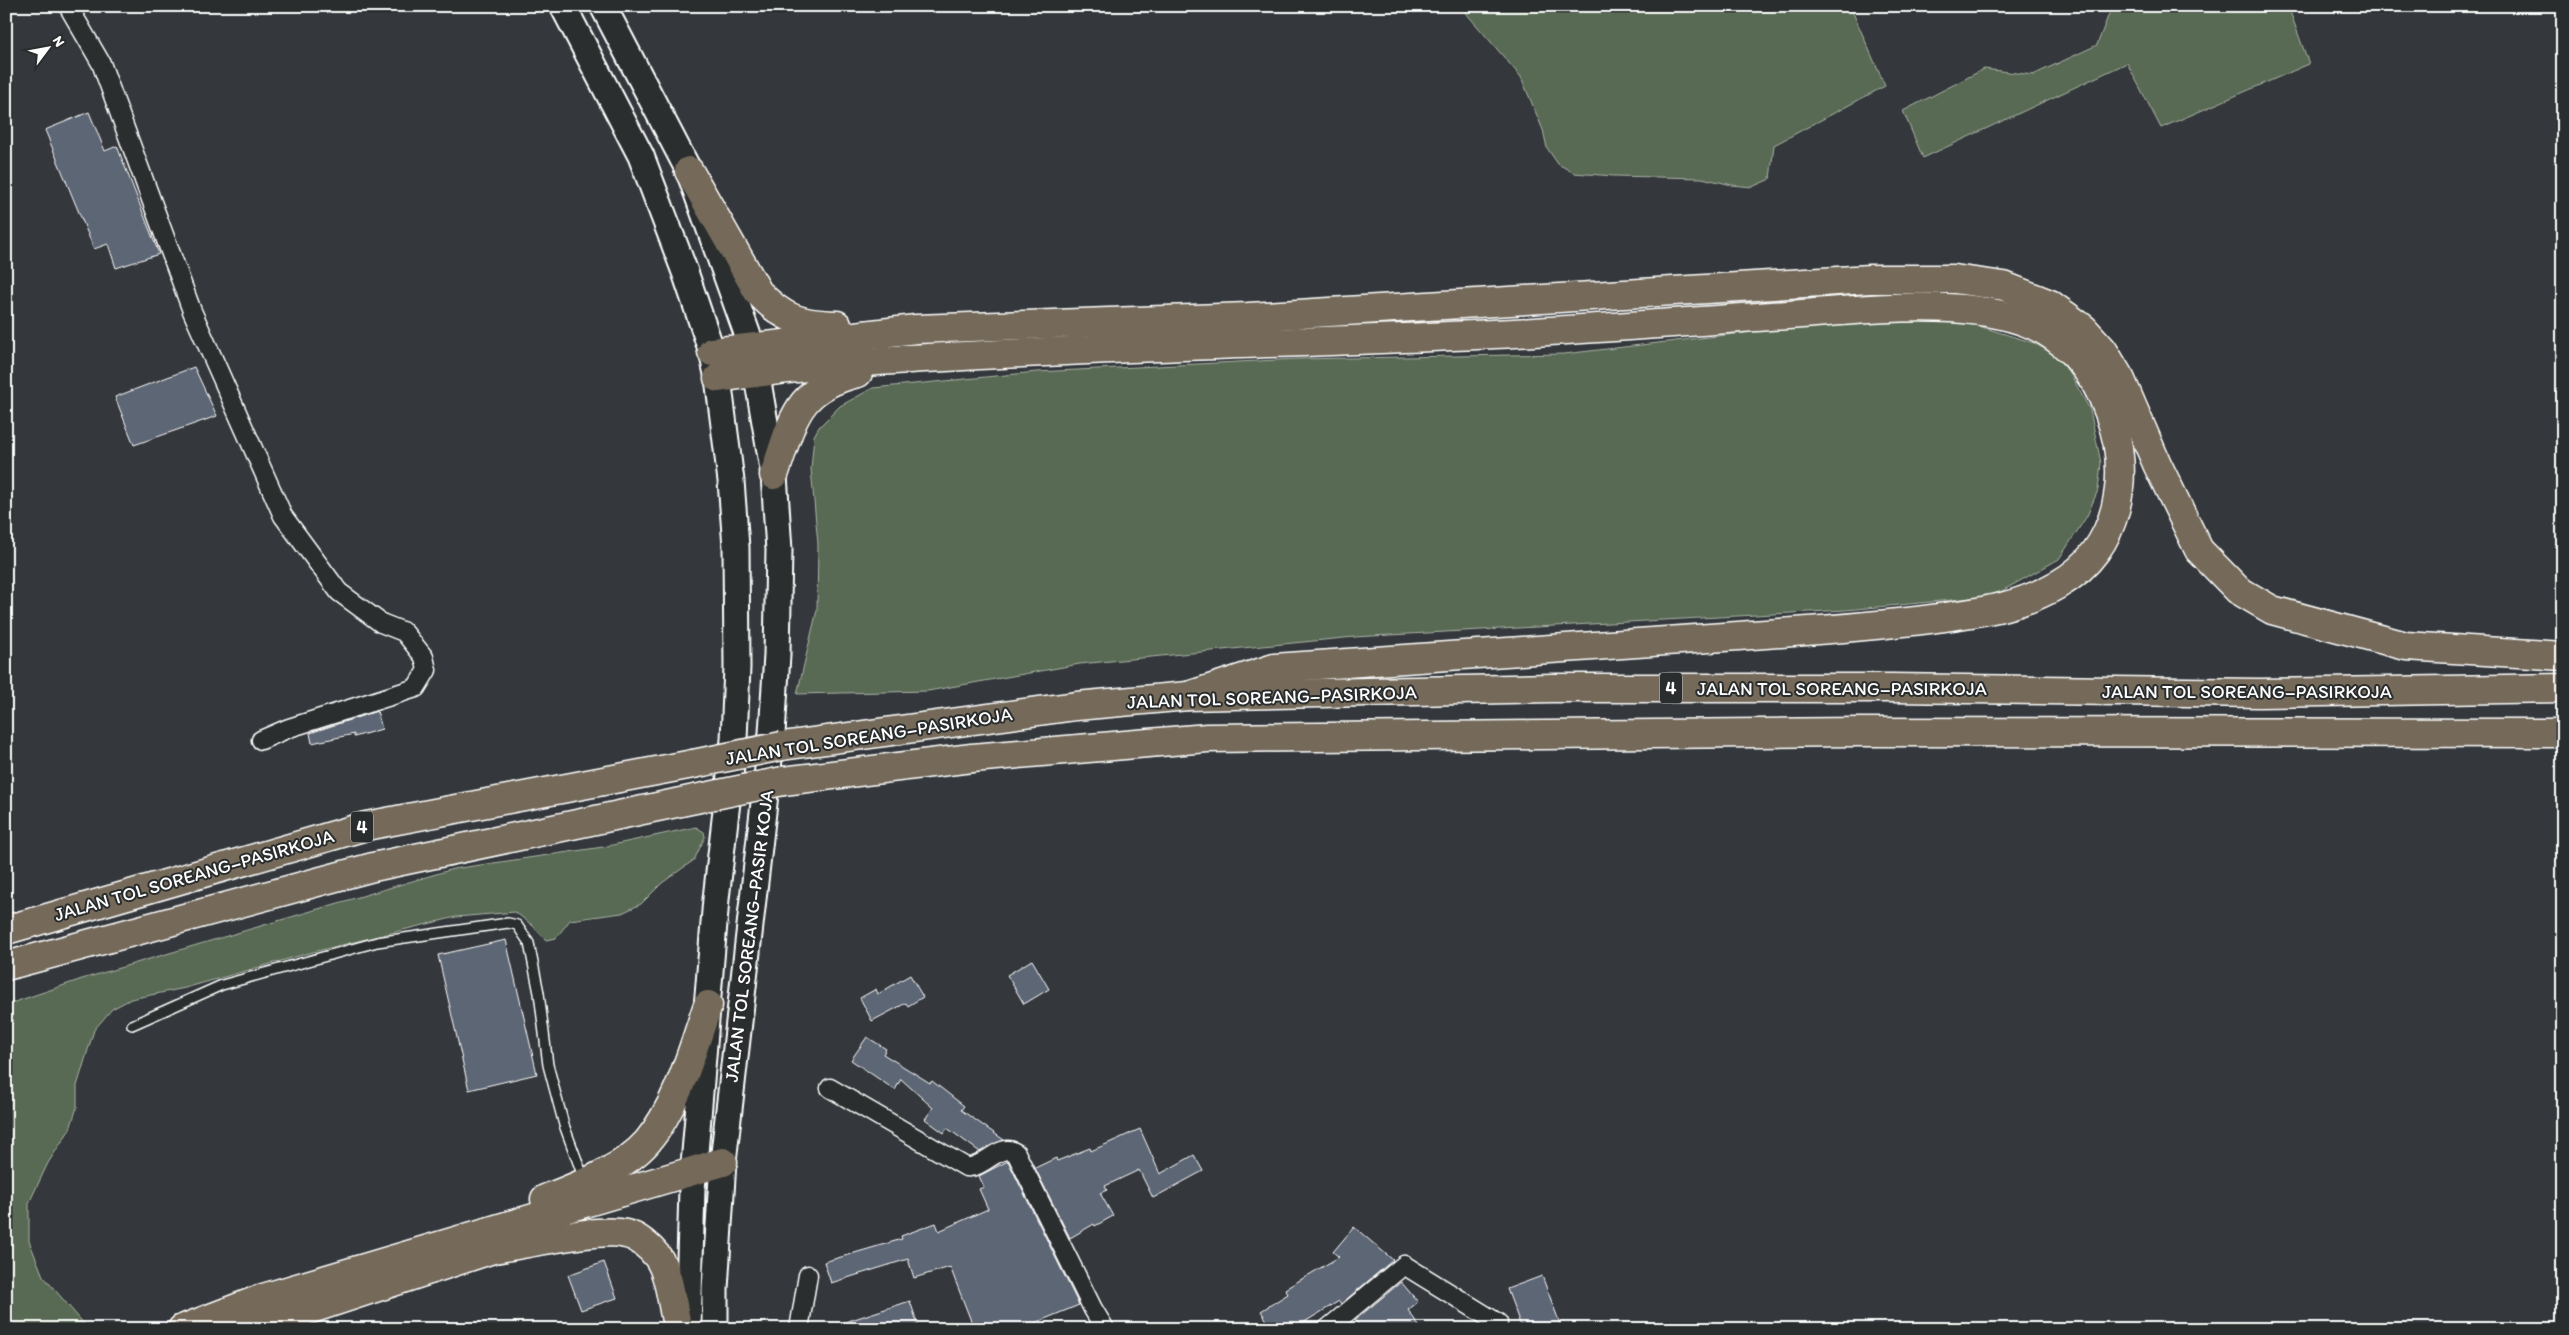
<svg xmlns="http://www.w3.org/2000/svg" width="2569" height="1335" viewBox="0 0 2569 1335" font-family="Itim,sans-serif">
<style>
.green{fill:#596a53;stroke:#acb4a9}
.building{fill:#5d6674;stroke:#fff}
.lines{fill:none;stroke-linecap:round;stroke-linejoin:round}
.lane-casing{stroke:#fff;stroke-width:12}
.street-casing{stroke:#fff;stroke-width:21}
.secondary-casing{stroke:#fff;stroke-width:29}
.highway-casing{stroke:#fff;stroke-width:31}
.lane{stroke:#2a2d2e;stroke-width:9}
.street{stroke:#2a2d2e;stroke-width:18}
.secondary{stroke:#2a2d2e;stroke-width:25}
.highway{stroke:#746a5a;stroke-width:28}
.highway-bridge-casing{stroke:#fff;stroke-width:31;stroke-linecap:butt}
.highway-bridge{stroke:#746a5a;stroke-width:28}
.labels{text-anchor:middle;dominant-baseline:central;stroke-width:4;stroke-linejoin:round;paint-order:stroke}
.shield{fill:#2a2d2e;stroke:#bfc0c0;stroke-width:1}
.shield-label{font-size:18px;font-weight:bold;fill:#fff}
.street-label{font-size:19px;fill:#fff;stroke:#2a2d2e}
</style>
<rect width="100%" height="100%" fill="#34383c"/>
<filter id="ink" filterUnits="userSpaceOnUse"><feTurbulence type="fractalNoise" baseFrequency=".02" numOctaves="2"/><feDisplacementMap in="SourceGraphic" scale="10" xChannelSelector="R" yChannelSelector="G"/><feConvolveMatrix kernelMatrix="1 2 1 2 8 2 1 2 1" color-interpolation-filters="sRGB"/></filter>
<g filter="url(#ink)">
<!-- green -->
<g class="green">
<path d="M1460,6h390l35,80 -111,59 -4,34 -18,8 -20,-2 -30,-7 -88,-2 -40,-3 -16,-9 -11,-16 -4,-18 -22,-53z"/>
<path d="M2112,6h176l21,58 -148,64 -34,-65 -204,95 -20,-47 81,-42 49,6 64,-30z"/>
<path d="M1956,319l78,24 24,14 13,18 19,35 11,53 -3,27 -11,26 -28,43 -66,37 -147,14 -492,27 -274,27 -152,27 -131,3 20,-84 1,-66 -7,-75 3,-33 5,-9 21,-21 33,-18 164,-16 261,-13 266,-5 265,-31z"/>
<path d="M696,827l8,5 1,5 -11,23 -32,23 -21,21 -19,9 -52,7 -14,18 -10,2 -14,-15 -17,-13 -59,5 -147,36 -124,35 -54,11 -19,10 -18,21 -17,56v21l-7,22 -22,34 -19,40v38l14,35 42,49 -4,4h-75v-324l76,-26 371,-110 150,-22z"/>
</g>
<!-- building -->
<g class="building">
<path d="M89,112l16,39 12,-5 42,108 -43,14 -8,-24 -14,5 -49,-119z"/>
<path d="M194,367l23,49 -83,29 -19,-48z"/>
<path d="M377,711l5,18 -28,8v-3l-42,9 -2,-10z"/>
<path d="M506,940l31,134 -68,16 -31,-135z"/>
<path d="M1032,960l17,29 -25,15 -17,-29z"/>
<path d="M910,975l13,22 -15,9 -2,-3 -34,18 -12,-23 16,-9 2,5z"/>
<path d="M867,1037l19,12 -3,5 47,29 2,-2 32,25 -3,4 43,30 -24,12 -33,-24 -3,5 -19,-14 8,-11 -32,-29 -6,11 -44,-30z"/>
<path d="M1140,1129l20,45 34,-19 9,16 -50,27 -14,-28 -34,16 2,4 -7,3 13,23 -18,10 -1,-2 -24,14 -35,-70 21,-10 1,3 33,-13 1,3z"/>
<path d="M1008,1161l71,144 -59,24h-34l-2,-7 -11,4 -23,-59 -36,11 -6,-19 -77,24 -7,-21 78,-23 -1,-3 35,-13 3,8 49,-22 -9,-20 5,-2 -5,-11z"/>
<path d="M1354,1227l39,33 -52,44 -2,-3 -46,28h-21l-11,-18 27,-17 -3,-5 54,-32 -6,-5z"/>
<path d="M604,1262l13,36 -36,12 -13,-35z"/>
<path d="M1542,1276l20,53h-40l-15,-40z"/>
<path d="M1401,1282l17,20 -10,8 13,19h-59l-7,-9z"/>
<path d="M910,1301l8,24 -12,4h-69l-1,-4z"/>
</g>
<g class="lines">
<!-- lane casing -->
<g class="lane-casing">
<path id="lane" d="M132,1025l90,-40 155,-43 131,-19 9,2 12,18 10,50 9,72 16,60 20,54"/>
</g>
<!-- street casing -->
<g class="street-casing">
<g id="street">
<path d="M68,6l33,57 91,248 91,205 56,76 42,31 23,9 20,25 3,13 -11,18 -127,40 -28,12"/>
<path d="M830,1088l136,79c17,3 34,-26 50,-14l77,156 12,20"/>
<path d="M799,1329l9,-54"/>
<path d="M1327,1329l77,-64 94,58"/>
</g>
</g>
<!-- secondary casing -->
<g class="secondary-casing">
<g id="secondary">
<path d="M563,6l78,150 44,116 27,80 6,26 13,103 5,66 1,120 -3,73 -18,159 -24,290 -4,140"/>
<path d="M603,6l86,165 63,176 22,128 5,75 -2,105 -5,78 -49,429 -8,127v40"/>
</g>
</g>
<!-- highway casing -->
<g class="highway-casing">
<g id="highway">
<path d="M689,171l69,121c26,28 43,32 79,33"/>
<path d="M712,352l204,-23 332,-12 622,-38h84l50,7 46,18 33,24 20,22 18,30 36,84 42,86 39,40 34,20 134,36 157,10"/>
<path d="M718,378c108,-16 218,-21 328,-26 162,-8 325,-11 488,-20 89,-5 178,-12 268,-18 65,-5 155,-15 218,6 44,14 74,50 89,93 23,61 11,136 -50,171 -43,25 -81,28 -128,35 -69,9 -138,13 -207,18 -150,11 -300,21 -450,31l-86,28"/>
<path d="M774,475c19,-54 21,-87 84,-102"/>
<path d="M782,746l294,-40 112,-10 364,-8h340l367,5 304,-5"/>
<path d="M783,781l189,-23 235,-20 652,-6 704,1"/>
<path d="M6,930l360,-104 327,-62"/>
<path d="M6,966l367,-99 322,-68"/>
<path d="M545,1199c33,-13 79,-30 103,-58 31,-38 44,-91 60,-136"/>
<path d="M493,1249c29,-4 107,-22 133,-15 11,2 24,13 31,22 13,17 15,51 21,73"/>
<path d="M182,1329l81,-31 460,-136"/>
<path d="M251,1329l242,-80"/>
</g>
</g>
<!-- lane -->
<use href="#lane" class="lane"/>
<!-- street -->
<use href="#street" class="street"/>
<!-- secondary -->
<use href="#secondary" class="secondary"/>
<!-- highway -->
<use href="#highway" class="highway"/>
<!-- highway-bridge casing -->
<g class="highway-bridge-casing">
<g id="highway-bridge">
<path d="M693,764l89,-18"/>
<path d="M695,799l88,-18"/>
</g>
</g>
<!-- highway-bridge -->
<use href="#highway-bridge" class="highway-bridge"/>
</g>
</g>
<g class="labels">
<!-- shield labels -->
<g class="shield">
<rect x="1660" y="672.5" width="22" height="31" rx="4"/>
<rect x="351" y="811.5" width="22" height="31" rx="4"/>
</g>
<g class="shield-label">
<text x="1671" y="688">4</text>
<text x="362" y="827">4</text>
</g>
<!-- street labels -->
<g class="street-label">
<text x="1842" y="688">JALAN TOL SOREANG–PASIRKOJA</text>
<text x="2247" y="691">JALAN TOL SOREANG–PASIRKOJA</text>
<text transform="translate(1272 697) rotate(-2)">JALAN TOL SOREANG–PASIRKOJA</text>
<text transform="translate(869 736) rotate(-9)">JALAN TOL SOREANG–PASIRKOJA</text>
<text transform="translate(194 875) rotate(-16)">JALAN TOL SOREANG–PASIRKOJA</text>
<text transform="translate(749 936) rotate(-83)">JALAN TOL SOREANG–PASIR KOJA</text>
</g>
</g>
<!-- margin -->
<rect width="2569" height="1335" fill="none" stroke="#2a2d2e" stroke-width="25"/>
<rect x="12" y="12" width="2544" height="1310" fill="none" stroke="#fff" stroke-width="2" filter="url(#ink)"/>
<!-- north arrow -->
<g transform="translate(48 48) rotate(58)" stroke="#2a2d2e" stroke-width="4" paint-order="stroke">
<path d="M0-4L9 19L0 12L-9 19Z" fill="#ffffff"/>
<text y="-8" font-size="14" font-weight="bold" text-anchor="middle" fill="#ffffff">N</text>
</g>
</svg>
